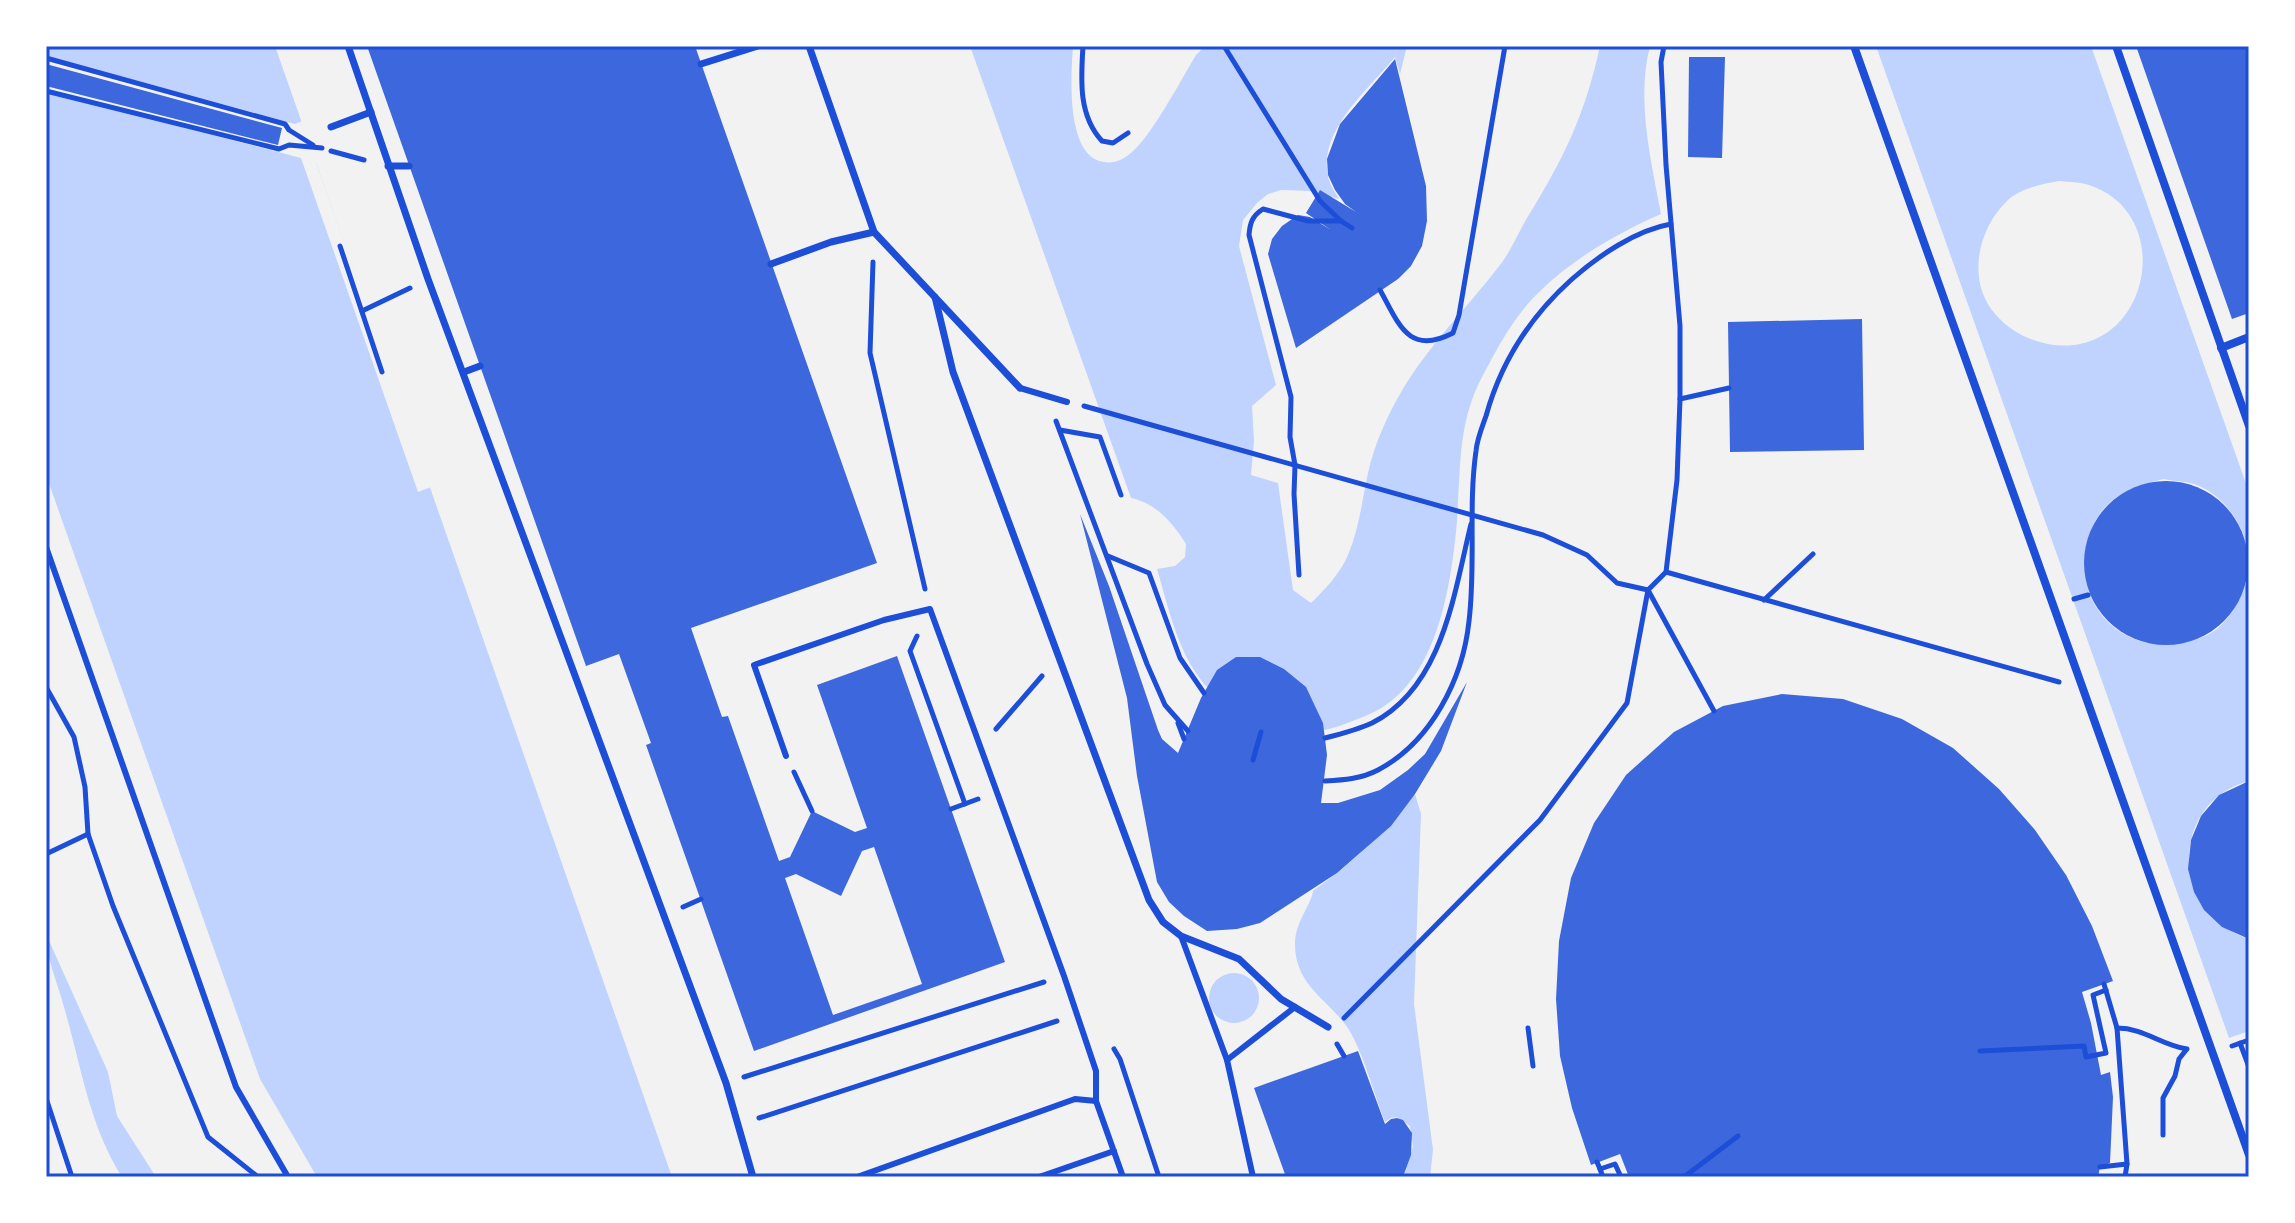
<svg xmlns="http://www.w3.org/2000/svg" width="2295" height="1223" viewBox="0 0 2295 1223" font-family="Rubik,sans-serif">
<rect width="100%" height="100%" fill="#f2f2f2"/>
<!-- water -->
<g fill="#bfd3fe" fill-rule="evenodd">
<polygon points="46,46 275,46 672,1177 317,1177 260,1079 46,475"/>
<path d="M970,46H1073C1071,74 1065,157 1104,162C1115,164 1124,159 1132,152C1152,135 1181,80 1196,55L1205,46H1407L1400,74L1395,57C1369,89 1318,130 1328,176C1329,184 1335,192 1339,199L1312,191L1281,190L1268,194L1257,203L1243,220L1239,246L1276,385L1252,406L1254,441L1251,475L1278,483L1293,590L1311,603C1325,589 1340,574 1348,555C1359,529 1362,501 1368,473C1374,446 1386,418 1400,394C1427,347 1467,308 1500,265C1511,251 1518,233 1527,218C1564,158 1585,115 1600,46H1650C1636,100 1651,160 1661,214C1616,234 1574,258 1539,292C1513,317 1495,352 1479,383C1456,430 1461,482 1456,532C1449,597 1434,691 1363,717C1347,723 1328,732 1311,731C1300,730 1287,722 1277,718C1262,712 1220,700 1210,690C1179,660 1169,609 1157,569L1175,566L1185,557L1186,544C1173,523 1156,503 1131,498Z"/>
<path d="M1876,46C1907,46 1943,51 1973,46H2091L2249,492V781C2169,802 2169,913 2249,939V1031L2229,1038ZM2059,181C2069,182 2080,182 2089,185C2180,215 2148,362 2048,344C2028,340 2010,331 1996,315C1966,282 1977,229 2008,200C2022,188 2042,184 2059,181ZM2164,479C2173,481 2185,481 2194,484C2233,497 2261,550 2244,589C2237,604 2230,618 2217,629C2206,638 2191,641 2177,643C2111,654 2065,588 2092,528C2105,497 2132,486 2164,479Z"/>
<path d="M1415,794L1421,814L1414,1004L1433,1150L1430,1177H1404L1413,1146L1410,1126L1397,1117L1391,1118L1385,1122C1374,1094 1366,1062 1352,1035C1334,1001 1294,989 1295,942C1296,921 1312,903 1313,891C1352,863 1386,832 1415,794Z"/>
<path d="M46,934L108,1072L117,1116L156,1177H122C89,1125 81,1065 64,1007C58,984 46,958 46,934Z"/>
<circle cx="1234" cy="998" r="25"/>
</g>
<!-- pier -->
<polygon fill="#f2f2f2" points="46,56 295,124 302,121 304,126 308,128 321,163 316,163 431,487 418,492 301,158 46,92"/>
<!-- building -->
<g fill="#3d67dc" fill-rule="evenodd">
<path d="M367,46H695L877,563L691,628L722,717L728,716L779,861L790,857L812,811L855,832L867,828L817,685L897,656L1005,962L754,1051L646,745L651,743L619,654L586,666ZM874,847L922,984L833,1015L785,878L796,874L841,896L862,851Z"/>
<polygon points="2136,46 2249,46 2249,313 2232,319"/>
<polygon points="1689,57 1725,57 1722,158 1688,157"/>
<polygon points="1395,59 1426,186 1427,221 1422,246 1411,266 1398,279 1296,348 1268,254 1272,239 1282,226 1298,215 1310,217 1331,230 1306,213 1320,190 1356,212 1345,204 1335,190 1328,175 1327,159 1340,124"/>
<polygon points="46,64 282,128 278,145 46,86"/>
<polygon points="1862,319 1864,450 1730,452 1728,322"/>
<circle cx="2166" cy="563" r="82"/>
<polygon points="1080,514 1109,586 1158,730 1162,739 1178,753 1201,698 1217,670 1236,657 1260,657 1284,669 1306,687 1323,723 1327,755 1321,803 1338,803 1380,790 1408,770 1425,754 1467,682 1441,751 1415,794 1391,826 1337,873 1260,923 1237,929 1207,931 1184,916 1169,902 1157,882 1137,776 1127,698"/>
<polygon points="1782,694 1843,699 1902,719 1953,748 1999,789 2035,830 2066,875 2092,926 2113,981 2082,992 2091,1023 2101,1075 2110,1072 2113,1097 2110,1163 2100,1167 2098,1177 1629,1177 1620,1154 1591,1165 1572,1108 1560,1056 1556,999 1559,941 1571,878 1594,823 1626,775 1674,732 1723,706"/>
<polygon points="2249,781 2249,939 2222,927 2204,910 2194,892 2188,869 2191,840 2201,816 2219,795"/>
<polygon points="1358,1051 1385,1124 1391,1119 1397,1118 1403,1120 1412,1133 1411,1155 1403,1177 1286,1177 1254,1088"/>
</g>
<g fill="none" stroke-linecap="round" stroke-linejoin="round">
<!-- path -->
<g stroke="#1d4ed8" stroke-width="5">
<path d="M1083,46C1081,79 1078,115 1102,141L1113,143L1128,133"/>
<polyline points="1224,46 1320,201 1341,221 1352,228"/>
<polyline points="46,58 285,124 289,130 313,145"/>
<polyline points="46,91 279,149 289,145 322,148"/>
<polyline points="331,151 364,160"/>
<polyline points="340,246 382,372"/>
<polyline points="873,262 870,353 925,589"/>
<path d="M1380,290C1399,324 1408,356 1453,333L1459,315L1505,46"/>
<polyline points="362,311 410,288"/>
<polyline points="1680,399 1729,388"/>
<polyline points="1084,406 1543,535 1587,555 1617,583 1648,590 1666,572 1677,480 1680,399 1680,326 1666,165 1661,62 1664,46"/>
<polyline points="1056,421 1147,664 1165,705 1188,731"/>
<polyline points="1060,430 1100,437 1121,495"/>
<polyline points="1108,556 1149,573 1180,658 1204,693"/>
<polyline points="1666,572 2059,682"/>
<path d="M1299,575L1294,494L1295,465L1290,437L1291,397L1249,235C1250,223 1252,216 1263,209L1308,221H1341"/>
<polyline points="1648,590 1714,711"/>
<polyline points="2074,599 2088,595"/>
<polyline points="1764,600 1813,554"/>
<polyline points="917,636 910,651 965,804"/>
<polyline points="46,687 74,737 85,787 88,834 113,906 208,1137 258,1177"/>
<polyline points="1178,723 1184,739"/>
<polyline points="996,729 1042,676"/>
<path d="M1325,738C1341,734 1357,730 1372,723C1443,687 1454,593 1471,524"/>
<polyline points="1253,760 1261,732"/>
<polyline points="794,772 812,811"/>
<path d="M1325,781C1343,780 1361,779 1378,770C1431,742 1463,679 1469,621C1476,564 1468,507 1476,451C1477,439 1482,427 1486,416C1501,362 1530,317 1571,280C1598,256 1636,230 1671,224"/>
<polyline points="951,809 978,799"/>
<polyline points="46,854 88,834"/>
<polyline points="683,907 701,899"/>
<polyline points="2104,984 2117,1028 2127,1164"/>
<polyline points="1344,1018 1540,820 1627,703 1648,590"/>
<polyline points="1528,1028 1533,1066"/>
<path d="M2117,1028C2144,1028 2161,1045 2187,1049"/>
<polyline points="2240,1043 2249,1067"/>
<polyline points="1337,1044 1344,1056"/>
<polyline points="2232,1046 2249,1040"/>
<polyline points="2249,1048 2249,1049"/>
<polyline points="1114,1049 1120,1059 1159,1177"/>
<polyline points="1980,1051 2084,1046 2086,1057 2106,1053 2093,995 2106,990"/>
<polyline points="744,1077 1044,982"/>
<polyline points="46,1098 72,1177"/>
<polyline points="759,1118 1057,1021"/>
<polyline points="2163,1135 2163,1098 2175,1076 2179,1059 2186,1050"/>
<polyline points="1597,1162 1600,1169 1615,1164 1621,1177"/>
<polyline points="2100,1167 2127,1164 2125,1177"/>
<polyline points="1600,1169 1603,1177"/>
<polyline points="1684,1177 1738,1136"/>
</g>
<!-- service -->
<g stroke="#1d4ed8" stroke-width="6">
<polyline points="1020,388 1067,402"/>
<polyline points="46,547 236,1087 288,1177"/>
<polyline points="786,756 754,665 884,620 930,609 1064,976 1096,1071 1096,1101"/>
<polyline points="1181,936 1227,1060"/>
<polyline points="857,1177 1075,1099 1096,1101 1123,1177"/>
<polyline points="1039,1177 1114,1151"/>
<polyline points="1253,1177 1227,1060 1295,1007"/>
</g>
<!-- pedestrian -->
<g stroke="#1d4ed8" stroke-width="7">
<polyline points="348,46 428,279 726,1083 753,1177"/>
<polyline points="809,46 874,232 1020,388"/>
<polyline points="701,64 758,46"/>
<polyline points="331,127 371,112"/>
<polyline points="388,166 409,166"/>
<polyline points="771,264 831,242 874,232"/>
<polyline points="935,297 953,372 1149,900 1163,922 1181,936 1239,959 1281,999 1328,1027"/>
<polyline points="464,372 480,366"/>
</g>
<!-- minor -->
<g stroke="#1d4ed8" stroke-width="8">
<polyline points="1854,46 2249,1155"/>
<polyline points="2116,46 2249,426"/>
<polyline points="2221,348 2249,337"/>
</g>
</g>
<!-- border -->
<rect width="2295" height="1223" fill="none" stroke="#ffffff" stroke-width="96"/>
<rect x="48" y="48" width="2199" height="1127" fill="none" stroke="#1d4ed8" stroke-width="3"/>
</svg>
